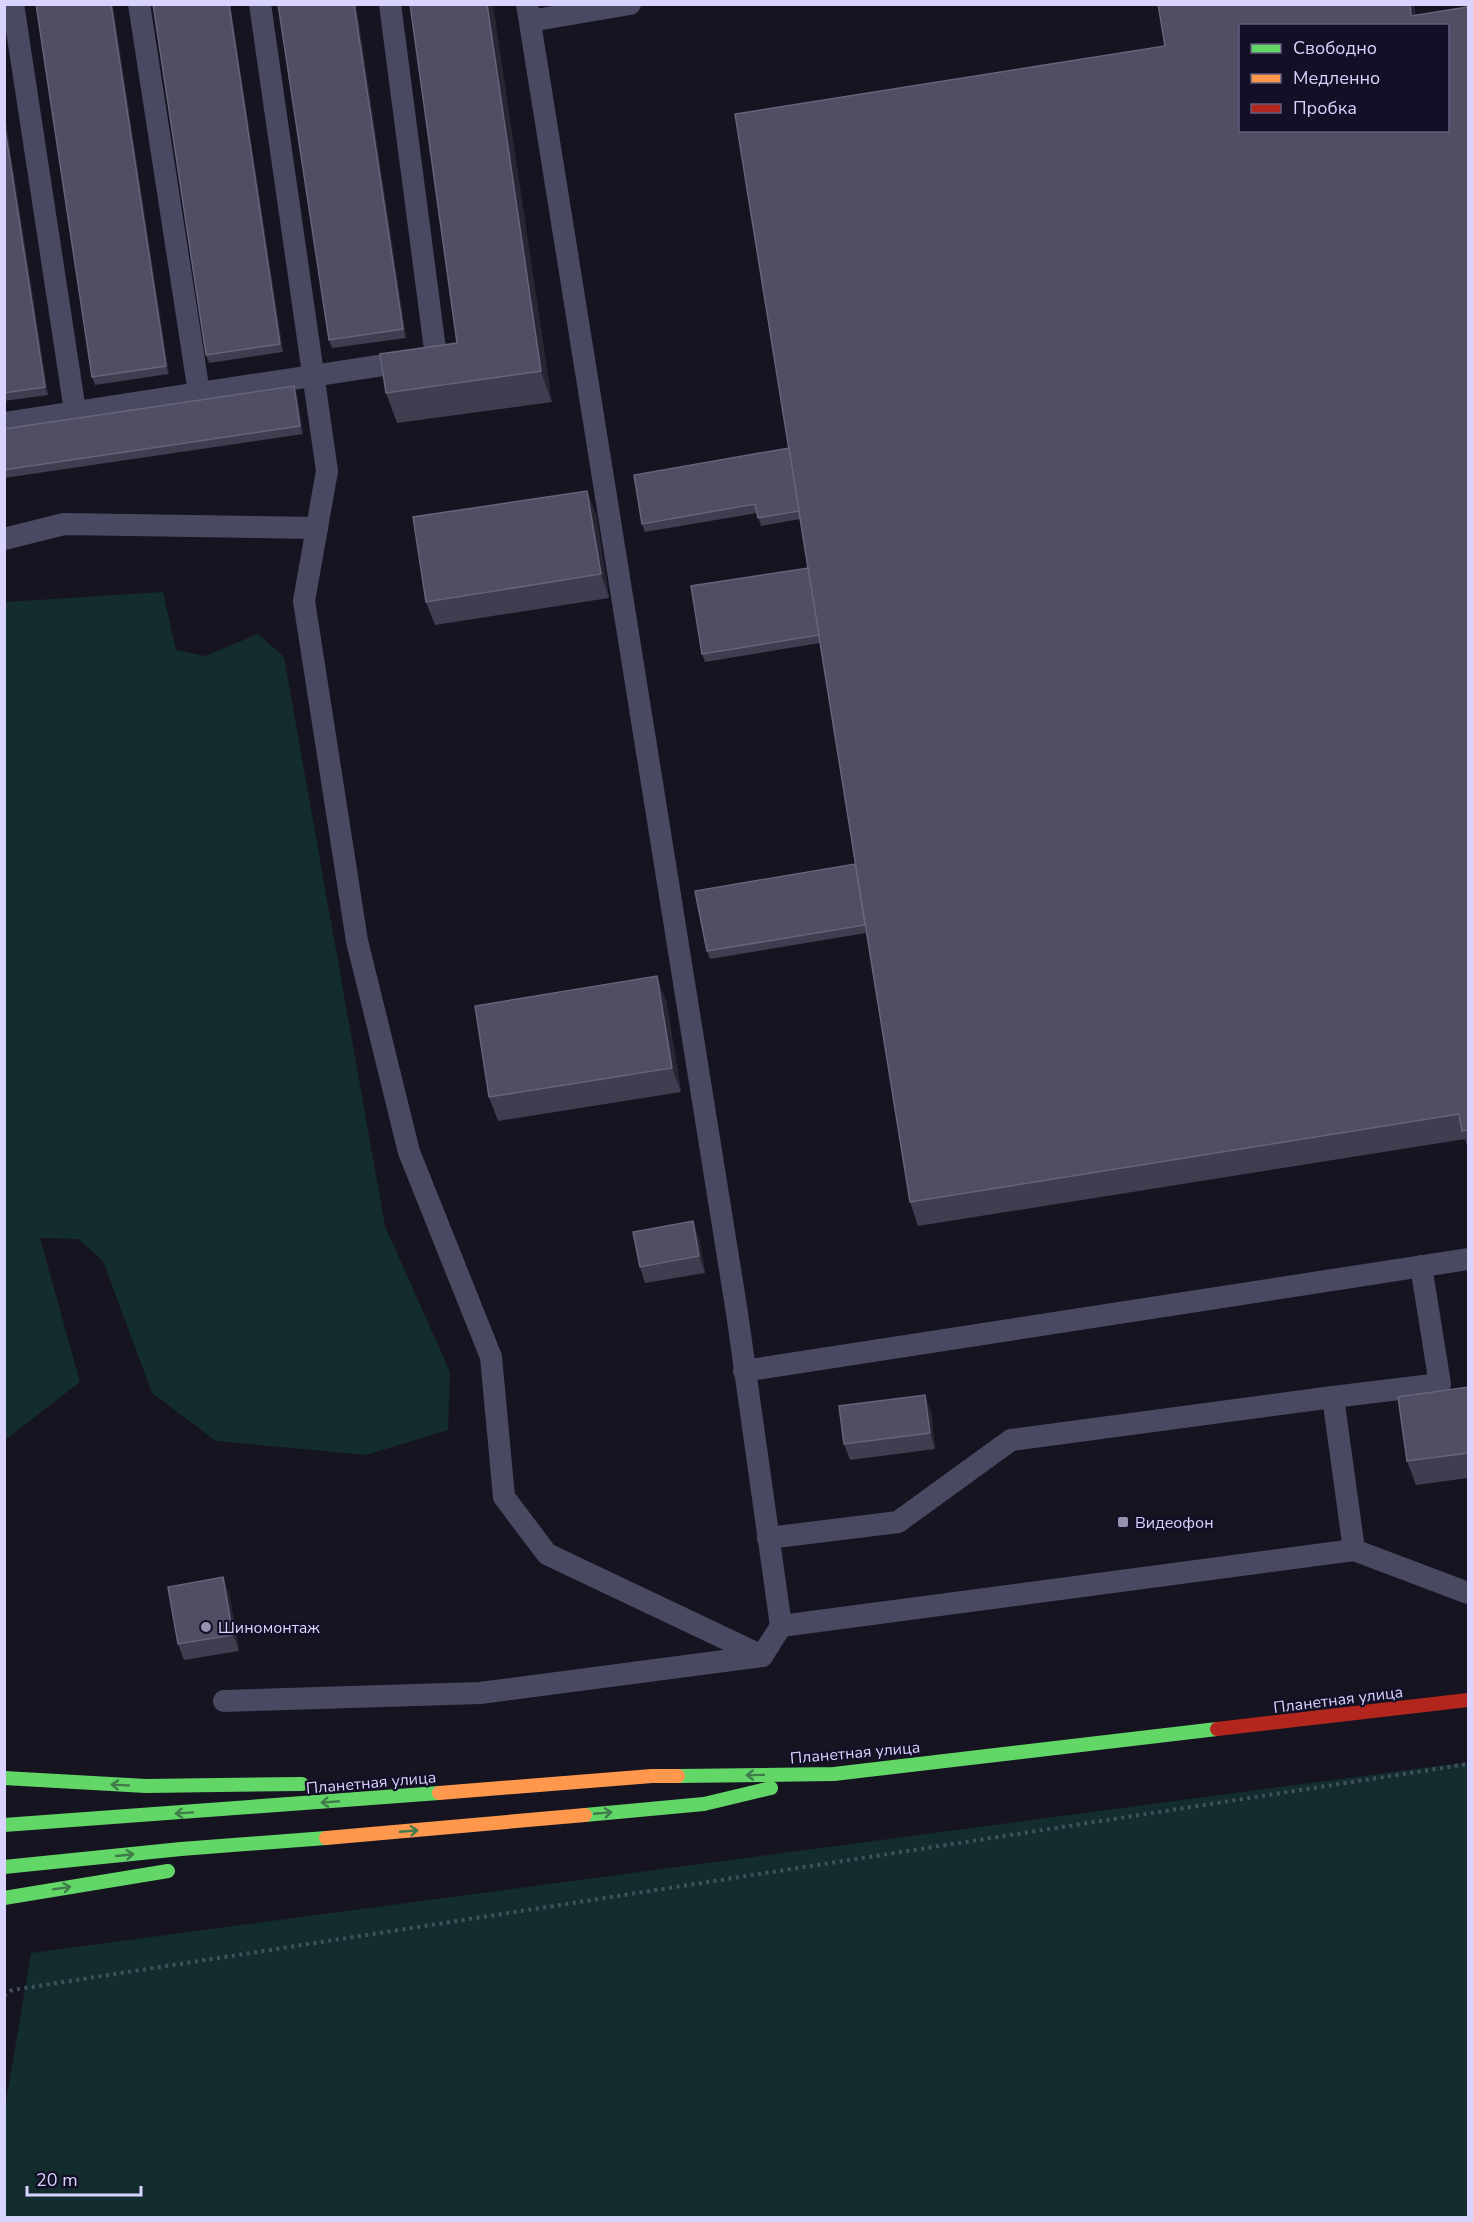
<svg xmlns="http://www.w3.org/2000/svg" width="1473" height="2222" viewBox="0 0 1473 2222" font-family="'Nunito Sans',sans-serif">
<rect width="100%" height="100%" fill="#161421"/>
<!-- green -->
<g fill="#132c2d">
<polygon points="163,592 176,650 205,656 258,634 284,657 385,1226 450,1372 448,1430 366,1455 216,1441 152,1393 103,1261 78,1239 40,1238 80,1382 5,1440 5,602"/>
<polygon points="1468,1762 1468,2217 5,2217 5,2107 31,1953"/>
</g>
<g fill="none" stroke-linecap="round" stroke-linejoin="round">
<!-- path -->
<polyline stroke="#44505f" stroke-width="4" stroke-dasharray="3 4.5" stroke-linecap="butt" points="4,1996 12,1990 1468,1764"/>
<!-- lane -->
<g stroke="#4a4962" stroke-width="22">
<polyline points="13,4 75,411"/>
<polyline points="139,4 199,393"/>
<polyline points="260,4 327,471 304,601 357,941 409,1152 491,1357 504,1497 547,1554 762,1656"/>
<polyline points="527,4 737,1313 781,1626"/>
<polyline points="530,21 630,4"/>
<polyline points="4,423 436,357 390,4"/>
<polyline points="4,539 64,524 317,528"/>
<polyline points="744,1371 1468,1259"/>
<polyline points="1333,1397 1440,1384 1421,1266"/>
<polyline points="768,1538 898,1522 1011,1440 1333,1397 1354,1550"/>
<polyline points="762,1656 781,1626 1354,1550 1468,1593"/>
<polyline points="224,1701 480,1693 762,1656"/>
</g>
<!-- fast -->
<g stroke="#63d668" stroke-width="14">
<polyline points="678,1776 834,1774 1217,1729"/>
<polyline points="4,1778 146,1786 302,1784"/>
<polyline points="585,1815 704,1804 771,1788"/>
<polyline points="4,1825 439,1793"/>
<polyline points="4,1867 181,1849 326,1838"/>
<polyline points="4,1898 168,1871"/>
</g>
<!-- slow -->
<g stroke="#ff974d" stroke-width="14">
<polyline points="439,1793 652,1776 678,1776"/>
<polyline points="326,1838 585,1815"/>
</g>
<!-- jam -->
<polyline stroke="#b3261e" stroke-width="14" points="1217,1729 1468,1700"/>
</g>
<!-- wall -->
<g fill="#403d50">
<polygon points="36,4 169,374 95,385 92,377"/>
<polygon points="153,4 230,4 283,352 209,363 206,355"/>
<polygon points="356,4 406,338 332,348 329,340"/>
<polygon points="410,4 552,402 397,423 386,393 457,343"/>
<polygon points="1468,7 1468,1149 1465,1139 918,1226 910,1202 866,933 710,959 707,951 855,864 820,643 705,662 702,654 808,568 800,519 761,526 757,513 645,532 642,524 789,448 1416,16"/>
<polygon points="4,111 48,395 4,401"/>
<polygon points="294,386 297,394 303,434 4,478 4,429"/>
<polygon points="587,491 596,515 609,598 435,625 426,602"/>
<polygon points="666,1000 681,1092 498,1121 489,1097"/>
<polygon points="699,1238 705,1273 645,1283 640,1267"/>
<polygon points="1468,1387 1468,1478 1416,1485 1407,1461"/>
<polygon points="931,1411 935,1449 850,1460 844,1444"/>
<polygon points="229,1593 239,1651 184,1660 178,1644"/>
</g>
<!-- shaded-wall -->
<g fill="#282635">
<polygon points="111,4 113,4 169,374 166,366"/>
<polygon points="229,4 230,4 283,352 280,344"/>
<polygon points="354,4 356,4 406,338 403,329"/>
<polygon points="487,4 493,4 552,402 541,371"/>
<polygon points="1410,4 1414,4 1418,26 1411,16"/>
<polygon points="4,111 48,395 45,387 4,122"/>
<polygon points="294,386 297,394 303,434 300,426"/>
<polygon points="587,491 596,515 609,598 601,574"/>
<polygon points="657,976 666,1000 681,1092 672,1068"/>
<polygon points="693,1221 699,1238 705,1273 699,1256"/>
<polygon points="925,1395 931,1411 935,1449 930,1433"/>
<polygon points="223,1577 229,1593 239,1651 233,1635"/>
</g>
<!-- building -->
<g fill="#504e63" stroke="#66637b" stroke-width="1.5" fill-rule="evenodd">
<polygon points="36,4 111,4 166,366 92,377"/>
<polygon points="153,4 229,4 280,344 206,355"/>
<polygon points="278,4 354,4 403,329 329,340"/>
<polygon points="410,4 487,4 541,371 386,393 380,354 457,343"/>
<path d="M1158,4H1410L1411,16L1468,7V1130L1462,1131L1459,1114L910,1202L735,114L1165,46ZM1240,26H1448V130H1240Z"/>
<polygon points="4,122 45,387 4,393"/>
<polygon points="294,386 300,426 4,470 4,429"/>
<polygon points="789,448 799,511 758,518 755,504 642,524 634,475"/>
<polygon points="587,491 601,574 426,602 413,517"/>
<polygon points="808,568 819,635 702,654 691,586"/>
<polygon points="855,864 865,925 707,951 695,891"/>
<polygon points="657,976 672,1068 489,1097 475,1006"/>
<polygon points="693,1221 699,1256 640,1267 633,1232"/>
<polygon points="1468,1387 1468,1453 1407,1461 1398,1397"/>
<polygon points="925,1395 930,1433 844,1444 839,1406"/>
<polygon points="223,1577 233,1635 178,1644 168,1587"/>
</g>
<!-- one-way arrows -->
<defs><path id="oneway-shaft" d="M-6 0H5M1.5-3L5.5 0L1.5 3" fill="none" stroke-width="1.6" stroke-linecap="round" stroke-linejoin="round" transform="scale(1.5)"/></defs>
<g stroke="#3f7c4a">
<use href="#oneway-shaft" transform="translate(755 1775) rotate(179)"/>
<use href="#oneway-shaft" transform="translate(120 1785) rotate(-177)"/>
<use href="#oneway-shaft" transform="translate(330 1802) rotate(175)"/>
<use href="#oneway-shaft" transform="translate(184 1813) rotate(176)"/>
<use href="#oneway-shaft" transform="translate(603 1813) rotate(-5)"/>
<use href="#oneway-shaft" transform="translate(409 1831) rotate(-5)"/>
<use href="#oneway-shaft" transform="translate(125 1855) rotate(-6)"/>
<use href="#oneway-shaft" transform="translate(62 1888) rotate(-9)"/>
</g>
<!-- markers -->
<g fill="#9591b1" stroke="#130f26" stroke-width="2">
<rect x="1117" y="1516" width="12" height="12" rx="3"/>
<circle cx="206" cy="1627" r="6"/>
</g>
<g text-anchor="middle" stroke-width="4.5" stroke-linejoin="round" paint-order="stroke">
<!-- poi labels -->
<g font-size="16" fill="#d9d4ff" stroke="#130f26" text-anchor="start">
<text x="1135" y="1528">Видеофон</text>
<text x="218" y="1633">Шиномонтаж</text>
</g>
<!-- street labels -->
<g font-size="16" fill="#d9d4ff" stroke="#130f26">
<text transform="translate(1338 1699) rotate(-7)" y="6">Планетная улица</text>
<text transform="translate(855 1752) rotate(-5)" y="6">Планетная улица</text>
<text transform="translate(371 1782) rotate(-5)" y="6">Планетная улица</text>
</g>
</g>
<!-- border -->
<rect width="1473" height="2222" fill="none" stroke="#d9d4ff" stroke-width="12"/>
<!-- legend -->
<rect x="1239" y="24" width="210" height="108" fill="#130f26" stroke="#625e7d" stroke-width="1.5"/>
<rect x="1251" y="44" width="30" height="9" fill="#63d668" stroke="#625e7d" stroke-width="1.5"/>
<text x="1293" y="54" font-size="18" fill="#d9d4ff">Свободно</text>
<rect x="1251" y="74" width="30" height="9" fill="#ff974d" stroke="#625e7d" stroke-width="1.5"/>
<text x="1293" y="84" font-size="18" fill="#d9d4ff">Медленно</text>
<rect x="1251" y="104" width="30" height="9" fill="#b3261e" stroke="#625e7d" stroke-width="1.5"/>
<text x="1293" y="114" font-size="18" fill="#d9d4ff">Пробка</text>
<!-- scale -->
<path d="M27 2186v9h114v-9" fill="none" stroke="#d9d4ff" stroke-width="3"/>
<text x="36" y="2186" font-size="18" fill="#d9d4ff" stroke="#130f26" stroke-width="4.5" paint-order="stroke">20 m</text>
</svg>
